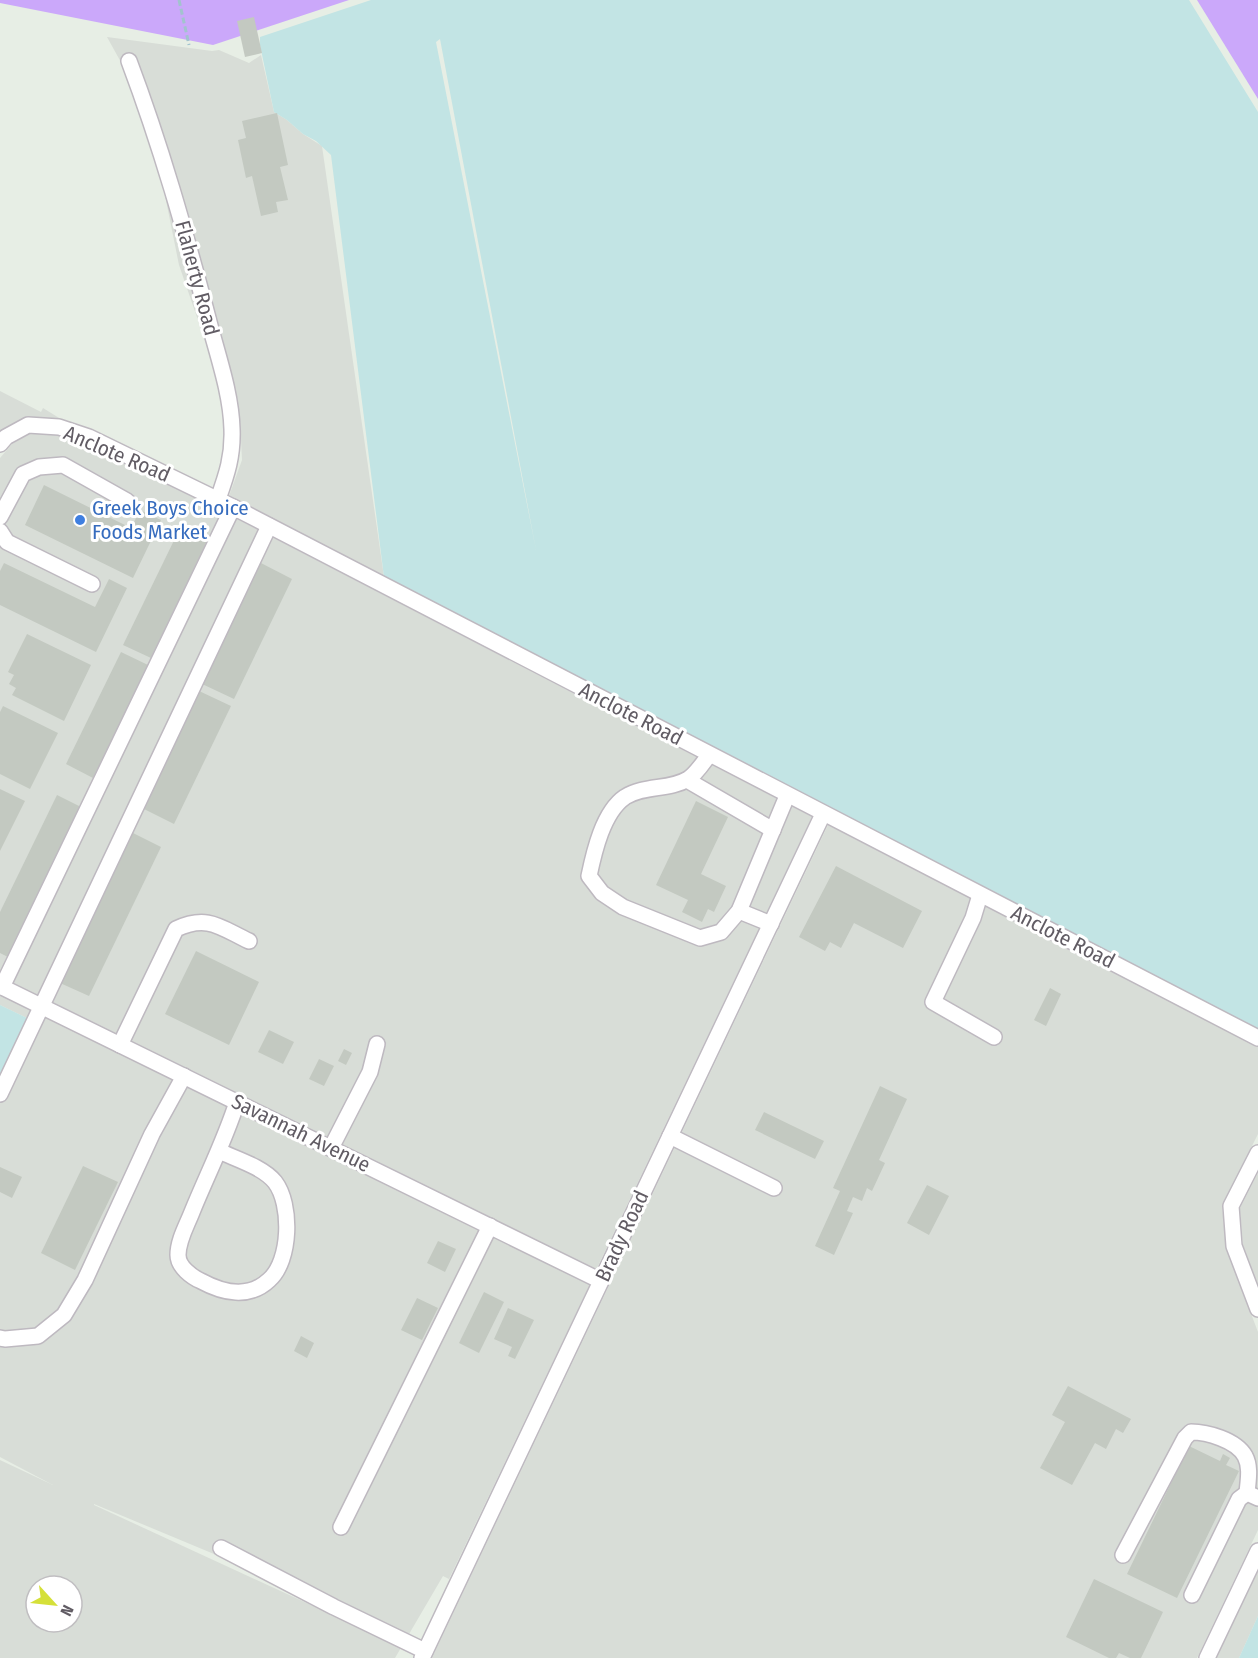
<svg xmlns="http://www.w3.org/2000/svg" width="1258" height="1658" viewBox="0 0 1258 1658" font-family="'Fira Sans Condensed',sans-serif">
<rect width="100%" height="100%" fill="#e7eee5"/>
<!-- industrial -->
<g fill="#d8ddd7" fill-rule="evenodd">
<polygon points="107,37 212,51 219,50 249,63 261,55 274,112 287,120 303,134 322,146 384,577 229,496 242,460 240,421 230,413 179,265 148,111"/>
<polygon points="0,391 41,412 43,408 64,421 28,417 0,431"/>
<polygon points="31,433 58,435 87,444 214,507 812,817 596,1270 0,977 0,458 12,444"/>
<polygon points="828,825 1258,1046 1258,1134 1222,1206 1226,1248 1258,1332 1258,1530 1197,1658 432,1658"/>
<path d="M0,995L590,1284L449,1579L443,1576L395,1658H0V1460L53,1485L0,1457V1074L29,1019L0,1005ZM94,1504L281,1582L387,1640L94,1505ZM36,1586H72V1622H36Z"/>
<polygon points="1258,1173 1258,1286 1243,1245 1240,1208"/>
<polygon points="1258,1571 1258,1616 1239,1658 1216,1658"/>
</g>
<!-- green -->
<g fill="#c2e4e4" fill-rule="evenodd">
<path d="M371,0H1189L1258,112V1029L384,577L331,155L316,141L303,134L287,120L274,112L260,45V37ZM440,39L536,550L436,42Z"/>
<polygon points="0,1005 29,1019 0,1074"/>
<polygon points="1258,1616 1258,1658 1239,1658"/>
</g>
<!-- water -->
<g fill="#cba8fa">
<polygon points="0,0 349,0 213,45 0,3"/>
<polygon points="1197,0 1258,0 1258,99"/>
</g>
<!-- building -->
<g fill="#c3c9c1">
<polygon points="254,17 262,53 245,57 237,21"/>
<polygon points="277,113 288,165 280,167 288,200 276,202 278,212 261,216 252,176 246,178 238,140 246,138 242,121"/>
<polygon points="44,485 131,528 140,510 161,520 133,578 25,525"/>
<polygon points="182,524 209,537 151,658 123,645"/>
<polygon points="259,562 292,579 234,699 200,683"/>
<polygon points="4,563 95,607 109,579 127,588 96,652 0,605 0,571"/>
<polygon points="27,634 91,665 64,721 12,695 16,688 9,684 14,675 8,672"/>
<polygon points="121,652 148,665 93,778 66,764"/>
<polygon points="197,690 231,706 174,824 140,807"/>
<polygon points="3,706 58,733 30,789 0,774 0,712"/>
<polygon points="0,789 25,801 0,851"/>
<polygon points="57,795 83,808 10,958 0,953 0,912"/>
<polygon points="696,801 728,817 701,874 726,886 714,912 708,909 702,922 682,912 688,900 656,885"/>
<polygon points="133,833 161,847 89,996 60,983"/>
<polygon points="836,866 922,911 903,948 854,923 841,948 830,942 825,951 799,937"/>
<polygon points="196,951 259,982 229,1045 165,1014"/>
<polygon points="1050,988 1061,994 1046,1026 1034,1020"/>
<polygon points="269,1030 294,1042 283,1064 258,1052"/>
<polygon points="344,1049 352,1053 346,1065 338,1061"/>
<polygon points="319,1059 334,1066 324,1086 309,1079"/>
<polygon points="880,1086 907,1099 879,1160 885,1163 872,1191 867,1188 862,1201 853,1197 847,1211 853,1213 834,1255 815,1246 840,1191 833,1188"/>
<polygon points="764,1112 824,1141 815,1159 755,1130"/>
<polygon points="83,1166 118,1182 75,1270 41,1253"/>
<polygon points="0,1167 22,1177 12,1198 0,1192"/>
<polygon points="927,1185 949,1196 929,1235 907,1223"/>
<polygon points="438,1241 456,1249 445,1272 427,1263"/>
<polygon points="484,1292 504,1302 479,1353 459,1343"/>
<polygon points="417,1298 438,1308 422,1340 401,1330"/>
<polygon points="508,1308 534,1320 515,1359 508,1356 512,1347 494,1339"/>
<polygon points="301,1336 314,1343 307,1358 294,1351"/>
<polygon points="1068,1386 1131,1419 1123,1433 1116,1429 1106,1449 1095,1443 1072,1485 1040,1468 1065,1422 1052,1415"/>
<polygon points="1189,1446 1220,1461 1223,1454 1230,1458 1226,1465 1239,1471 1177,1598 1127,1574"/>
<polygon points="1094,1579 1163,1612 1141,1658 1130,1658 1119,1653 1116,1658 1109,1658 1066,1637"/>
</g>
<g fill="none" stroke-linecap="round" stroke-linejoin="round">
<!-- minor casing -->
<g stroke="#beb9c0" stroke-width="18">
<g id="minor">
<path d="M129,61C161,146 185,231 208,318C217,354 231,392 232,429C233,456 227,474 218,499"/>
<polyline points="0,444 6,437 28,425 59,427 89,437 233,507 1258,1038"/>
<polyline points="0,517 23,474 39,467 63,465 127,501"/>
<polyline points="0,531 7,542 92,584"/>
<path d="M709,755C703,763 696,774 688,779C670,790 644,785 625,797C603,812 594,852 589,876L602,893L623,907L700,938L721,932L739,911L787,796"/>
<polyline points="687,780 773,830"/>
<polyline points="980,895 973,918 933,1002 994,1037"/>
<polyline points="739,911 771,924"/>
<polyline points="0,986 601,1281"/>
<polyline points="2,987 233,507"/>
<path d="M120,1045L176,929C208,914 221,928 249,941"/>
<polyline points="0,1094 269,526"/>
<polyline points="670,1136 774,1188"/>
<polyline points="331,1148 370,1072 377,1044"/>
<path d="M219,1151C236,1159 263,1167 275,1182C292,1204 291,1261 269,1280C249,1299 223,1293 201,1281C192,1277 178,1267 178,1255C178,1240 187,1225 192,1212C207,1175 225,1140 237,1102"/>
<polyline points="1258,1153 1231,1206 1234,1246 1258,1309"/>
<polyline points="0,1338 5,1339 38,1336 64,1315 85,1280 152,1134 184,1076"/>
<polyline points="341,1527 490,1226"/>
<polyline points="221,1548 334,1607 425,1651"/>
<path d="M1123,1555L1185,1438L1191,1432C1207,1432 1236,1440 1245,1456C1251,1467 1248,1481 1247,1493"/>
<polyline points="1192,1595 1239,1499 1247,1493 1258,1498"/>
<polyline points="422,1658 823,814"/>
<polyline points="1207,1658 1258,1551"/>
</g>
</g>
<!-- path -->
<polyline stroke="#a2c3ce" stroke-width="3" stroke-dasharray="6 3" stroke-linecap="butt" points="179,0 189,45"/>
<!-- minor -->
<use href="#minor" stroke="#fff" stroke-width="15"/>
</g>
<!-- markers -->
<circle fill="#3f7fe0" stroke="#fff" stroke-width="2" cx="80" cy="520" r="6"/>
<g text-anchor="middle" stroke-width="6" stroke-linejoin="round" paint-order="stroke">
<!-- street labels -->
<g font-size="21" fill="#615c64" stroke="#fff">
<text transform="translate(197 278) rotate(75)" y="7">Flaherty Road</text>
<text transform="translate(117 454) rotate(23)" y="7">Anclote Road</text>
<text transform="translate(631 714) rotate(27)" y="7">Anclote Road</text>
<text transform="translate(1063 937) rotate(27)" y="7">Anclote Road</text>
<text transform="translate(301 1133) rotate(26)" y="7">Savannah Avenue</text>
<text transform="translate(622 1236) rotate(-65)" y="7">Brady Road</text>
</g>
<!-- shop labels -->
<g font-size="21" fill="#366cbe" stroke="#fff" text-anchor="start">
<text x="92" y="515">Greek Boys Choice<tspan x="92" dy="24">Foods Market</tspan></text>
</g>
</g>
<!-- north arrow -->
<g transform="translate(54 1604) rotate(117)"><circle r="28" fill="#ffffff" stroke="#c0bec1" stroke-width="1.5"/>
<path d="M0-4.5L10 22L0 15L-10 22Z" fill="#d5e039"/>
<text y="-9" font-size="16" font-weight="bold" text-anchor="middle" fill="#615c64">N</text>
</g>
</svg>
